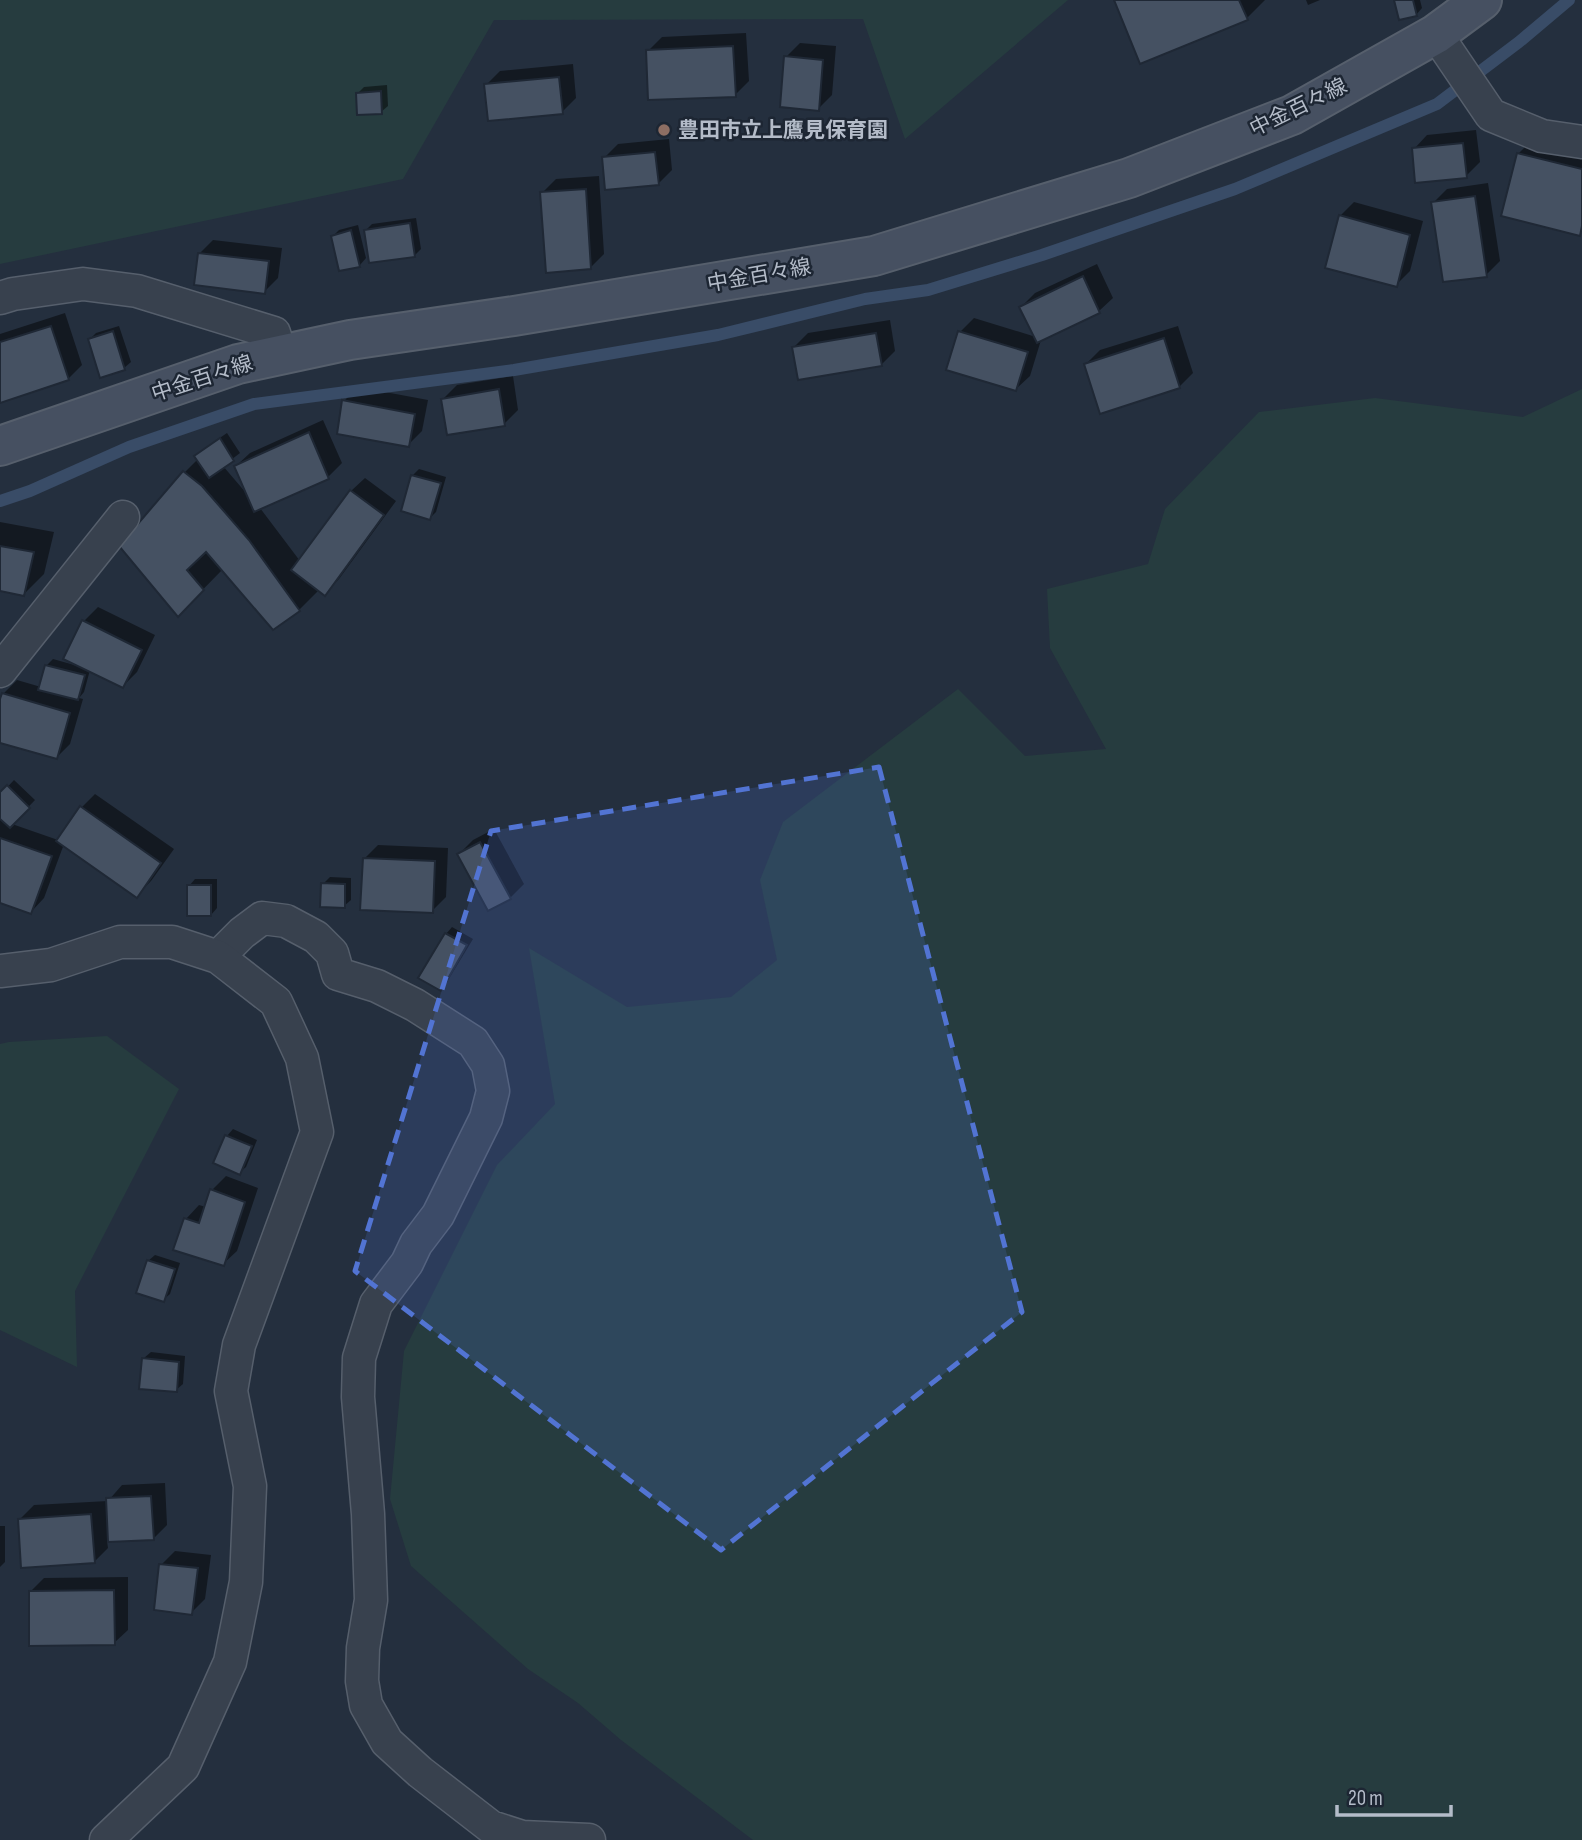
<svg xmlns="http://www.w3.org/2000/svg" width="1582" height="1840" viewBox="0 0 1582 1840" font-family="'Sofia Sans Condensed','Noto Sans JP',sans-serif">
<rect width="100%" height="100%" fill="#242f3e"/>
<!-- green -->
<g fill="#263c3f">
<polygon points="0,0 1068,0 905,139 863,19 494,20 403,179 0,264"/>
<polygon points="1582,389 1582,1840 753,1840 621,1740 578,1703 528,1669 411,1566 390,1499 404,1351 497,1165 555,1104 529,948 627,1007 731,997 777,960 760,880 783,822 958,689 1025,756 1106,749 1050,648 1047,589 1148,564 1165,509 1259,412 1375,398 1523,417"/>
<polygon points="107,1036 179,1089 75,1291 77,1367 0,1330 0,1044 9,1042"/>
</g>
<!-- shadow -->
<g fill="#0007">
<polygon points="1115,0 1265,0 1247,18"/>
<polygon points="1306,0 1320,0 1308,5"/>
<polygon points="1396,0 1420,0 1422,8 1416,15"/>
<polygon points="746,33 749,81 735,95 648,51 662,37"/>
<polygon points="800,43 836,46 832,95 818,109 786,57"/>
<polygon points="573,64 576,98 562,112 486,85 500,71"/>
<polygon points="387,85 388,106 381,112 358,93 364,87"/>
<polygon points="1476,130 1480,162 1466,176 1414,149 1427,135"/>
<polygon points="669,139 672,170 658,184 604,158 618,144"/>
<polygon points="1532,140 1582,152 1582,231 1579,234 1518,154"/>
<polygon points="599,176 604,254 590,268 542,193 556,179"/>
<polygon points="1488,183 1500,261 1486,275 1433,203 1447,189"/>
<polygon points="1354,202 1423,221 1410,271 1396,285 1340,216"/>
<polygon points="416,218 421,249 414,256 366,230 372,224"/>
<polygon points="358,225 366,258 360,265 341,269 333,236 339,230"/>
<polygon points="213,240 282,248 278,278 264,292 200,253"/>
<polygon points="1097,264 1113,298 1099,311 1041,340 1030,376 1016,389 949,369 960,332 974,318 1036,337 1021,307 1035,293"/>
<polygon points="65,313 82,365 68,379 0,401 0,334"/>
<polygon points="890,320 895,351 881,365 794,347 808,333"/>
<polygon points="119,326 131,362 124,368 89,340 96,333"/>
<polygon points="1178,326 1193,373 1179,387 1086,364 1100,350"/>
<polygon points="513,376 518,410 504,424 443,399 457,385"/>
<polygon points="358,387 428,400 422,431 408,445 344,401"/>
<polygon points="323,420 342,463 328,477 260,508 300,561 351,491 365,478 396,501 339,579 325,593 320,589 299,610 273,628 223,569 178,615 185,472 198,459 196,456 202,450 227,433 240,453 223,466 247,494 236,466 250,453"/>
<polygon points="419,469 446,477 436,512 430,518 403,510 413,475"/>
<polygon points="0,522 54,532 44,574 24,594 0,589"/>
<polygon points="98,607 155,635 137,672 123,686 90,670 84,692 79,698 83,699 70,744 56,758 0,741 0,705 3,694 17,680 41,687 46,666 53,659 78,666 84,621"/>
<polygon points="14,780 35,800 12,824 58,840 81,808 95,794 174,849 151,881 137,895 64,844 44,898 31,912 0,901 0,819 5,821 0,817 0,795"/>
<polygon points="494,829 524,884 510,898 459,854 473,840"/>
<polygon points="378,845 448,848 446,897 432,911 364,859"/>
<polygon points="330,877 351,878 351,900 344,906 323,884"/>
<polygon points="195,879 217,879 217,908 211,915 189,886"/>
<polygon points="452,927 473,939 447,982 441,988 446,934"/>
<polygon points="233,1129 257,1140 246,1167 239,1173 227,1136"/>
<polygon points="226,1176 258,1188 237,1251 223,1264 186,1219 199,1205 206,1207 212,1190"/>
<polygon points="155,1255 180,1263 170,1294 163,1300 148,1261"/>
<polygon points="151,1352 185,1356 183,1384 176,1390 144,1358"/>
<polygon points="165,1483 167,1525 153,1539 107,1541 108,1548 94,1562 20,1519 34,1505 108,1501 122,1485"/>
<polygon points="0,1526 5,1526 5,1562 0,1567"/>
<polygon points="175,1551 211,1555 205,1599 191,1613 161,1565"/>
<polygon points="128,1577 128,1630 114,1643 30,1592 44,1578"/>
</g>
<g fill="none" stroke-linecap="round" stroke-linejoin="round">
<!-- stream -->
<polyline stroke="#394c67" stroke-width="12" points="0,501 30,491 129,447 254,404 514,370 718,335 865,299 928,290 1042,255 1235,189 1437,104 1519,42 1569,0"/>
</g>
<!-- building -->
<g fill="#455162" stroke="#1f2835" stroke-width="2">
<polygon points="1114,0 1239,0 1248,20 1140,64"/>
<polygon points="1394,0 1413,0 1417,16 1399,20"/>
<polygon points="733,46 736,97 648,100 646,50"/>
<polygon points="784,56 823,60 819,111 780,107"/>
<polygon points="559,77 563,114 488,121 484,84"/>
<polygon points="381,91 382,114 357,115 356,93"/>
<polygon points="1463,143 1467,178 1415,183 1412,148"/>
<polygon points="655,152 659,185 605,190 602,157"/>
<polygon points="1517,153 1582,169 1582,226 1580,236 1501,216"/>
<polygon points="586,189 591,269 546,273 540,192"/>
<polygon points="1475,196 1487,277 1443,282 1431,202"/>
<polygon points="1339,215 1410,235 1397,287 1325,268"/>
<polygon points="410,223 415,257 369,263 364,230"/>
<polygon points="351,230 360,267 339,271 331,236"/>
<polygon points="198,253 269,261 265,294 194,285"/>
<polygon points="1083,276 1100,313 1037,343 1019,307"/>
<polygon points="51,326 69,380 0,403 0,342"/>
<polygon points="113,331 125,370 100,378 88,339"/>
<polygon points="958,331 1028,352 1016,391 946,370"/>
<polygon points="876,333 882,366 798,380 792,347"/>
<polygon points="1164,338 1180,388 1100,414 1084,364"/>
<polygon points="499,389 505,426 447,435 441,399"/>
<polygon points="342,400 415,414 409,447 337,434"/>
<polygon points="309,432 329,479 254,512 234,466"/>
<polygon points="220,438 234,461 209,478 194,456"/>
<polygon points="183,471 202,486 249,540 300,611 273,630 206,552 187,570 204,590 178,617 119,546"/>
<polygon points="411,475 441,483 430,520 401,511"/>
<polygon points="350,490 384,515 325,596 291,570"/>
<polygon points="0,546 34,552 24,596 0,591"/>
<polygon points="82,620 142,650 123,688 63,659"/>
<polygon points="45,665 85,675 78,700 38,690"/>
<polygon points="2,693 70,713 57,759 0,743 0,699"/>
<polygon points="7,785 30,808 10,828 0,819 0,792"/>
<polygon points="80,806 161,863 137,898 56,841"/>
<polygon points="0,838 52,856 31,914 0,903"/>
<polygon points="480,842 511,899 488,911 457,854"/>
<polygon points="363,858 435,861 433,913 360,910"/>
<polygon points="321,883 345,884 345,908 320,907"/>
<rect x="187" y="885" width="24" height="31"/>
<polygon points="445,933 467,945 441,991 418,978"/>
<polygon points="225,1135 252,1146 240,1175 213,1163"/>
<polygon points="210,1189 245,1202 224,1266 173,1250 184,1218 199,1223"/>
<polygon points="147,1260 175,1269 164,1302 136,1293"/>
<polygon points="142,1358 179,1362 177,1392 139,1389"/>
<polygon points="151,1496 154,1540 108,1542 106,1498"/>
<polygon points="91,1514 95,1563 21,1568 18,1519"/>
<polygon points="159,1564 198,1568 192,1615 154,1610"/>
<polygon points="114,1590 115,1645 29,1646 29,1591"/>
</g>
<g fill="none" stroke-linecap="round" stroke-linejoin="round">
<!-- minor casing -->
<g stroke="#565f6c" stroke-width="35">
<g id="minor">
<polyline points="1436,34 1491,115 1542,136 1582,142"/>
<polyline points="0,298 13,294 83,284 137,291 274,333 281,355"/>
<polyline points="0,671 123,517"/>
<polyline points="218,957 242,933 262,918 286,921 316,937 332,953 338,974 377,986 415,1005 473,1042 488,1065 493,1091 486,1118 438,1215 416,1244 407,1263 376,1304 359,1358 358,1397 368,1514 371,1600 363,1648 362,1681 366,1705 387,1742 420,1772 491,1827 522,1837 589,1840"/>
<polyline points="0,971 51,965 120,942 172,942 218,957 276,1002 302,1058 317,1132 239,1345 231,1391 250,1486 246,1582 230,1662 183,1767 106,1840"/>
</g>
</g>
<!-- secondary casing -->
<g stroke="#565f6c" stroke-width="42">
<polyline id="secondary" points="0,446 238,364 350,340 514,316 874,256 1129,178 1292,115 1436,34 1482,0"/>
</g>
<!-- minor -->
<use href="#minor" stroke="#38414e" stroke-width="32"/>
<!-- secondary -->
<use href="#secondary" stroke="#465061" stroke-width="38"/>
</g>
<!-- marked area -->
<path fill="#5274d3" fill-opacity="0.2" stroke="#5274d3" stroke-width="5" stroke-dasharray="14 9" stroke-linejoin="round" d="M879,767L1022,1312L721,1550L355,1271L491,831Z"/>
<!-- markers -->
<circle fill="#8d6e63" stroke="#1d2633" stroke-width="2.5" cx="664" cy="130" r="7"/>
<g text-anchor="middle" stroke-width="5" stroke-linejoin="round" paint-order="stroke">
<!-- street labels -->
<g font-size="21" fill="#b4bcc9" stroke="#1d2633">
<text transform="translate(1298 107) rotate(-26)" y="7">中金百々線</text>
<text transform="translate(759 275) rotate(-10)" y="7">中金百々線</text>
<text transform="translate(202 378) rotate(-18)" y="7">中金百々線</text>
</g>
<!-- poi labels -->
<g font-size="21" font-weight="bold" fill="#b4bcc9" stroke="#1d2633" text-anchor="start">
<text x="678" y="137">豊田市立上鷹見保育園</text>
</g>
</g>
<!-- scale -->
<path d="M1337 1805v10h114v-10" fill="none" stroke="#b4bcc9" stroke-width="3.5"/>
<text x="1348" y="1805" font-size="21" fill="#b4bcc9" stroke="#1d2633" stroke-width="5" paint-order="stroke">20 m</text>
</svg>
